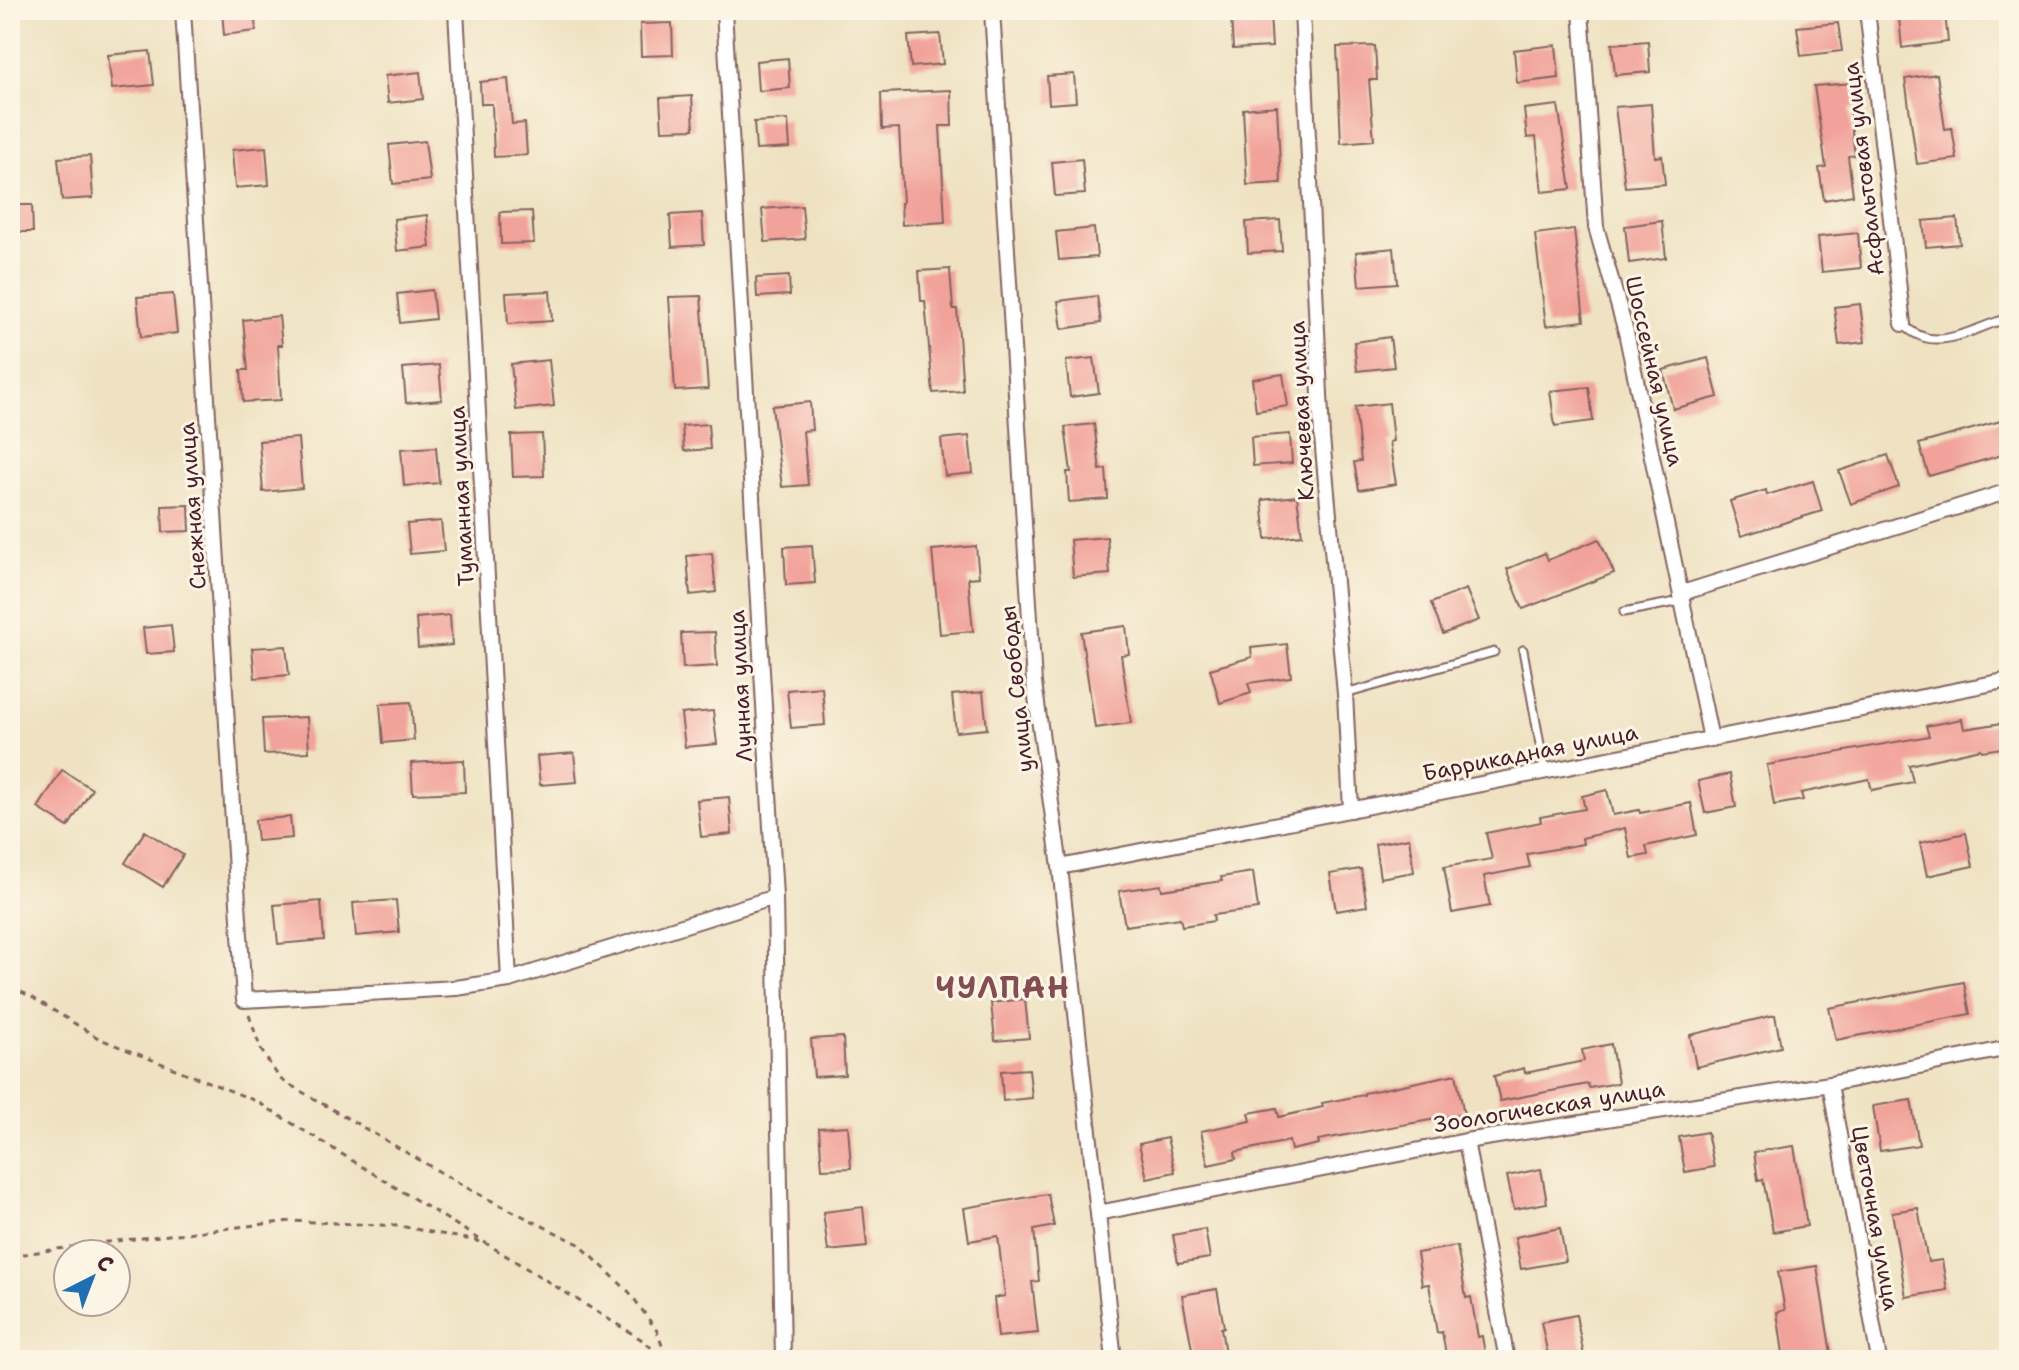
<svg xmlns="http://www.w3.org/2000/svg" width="2019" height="1370" viewBox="0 0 2019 1370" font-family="'Shantell Sans',sans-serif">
<rect width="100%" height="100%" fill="#fcf5e5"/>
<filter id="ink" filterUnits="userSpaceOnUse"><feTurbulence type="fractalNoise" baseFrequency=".0125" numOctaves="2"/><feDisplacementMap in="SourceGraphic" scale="16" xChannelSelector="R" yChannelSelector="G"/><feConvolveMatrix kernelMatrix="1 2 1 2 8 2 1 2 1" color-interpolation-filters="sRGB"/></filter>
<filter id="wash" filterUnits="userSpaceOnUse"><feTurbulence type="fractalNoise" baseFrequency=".006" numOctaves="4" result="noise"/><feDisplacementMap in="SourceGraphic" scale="32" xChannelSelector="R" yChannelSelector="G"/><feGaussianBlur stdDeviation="1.8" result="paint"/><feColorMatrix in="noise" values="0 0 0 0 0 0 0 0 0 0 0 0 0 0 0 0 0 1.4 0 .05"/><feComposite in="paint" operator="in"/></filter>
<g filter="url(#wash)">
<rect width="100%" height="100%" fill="#efe2c2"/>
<g id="blocks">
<!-- building -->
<g fill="#f1a29a">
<polygon points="222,10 254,10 256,31 224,35"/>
<polygon points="1270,13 1272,47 1233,49 1231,15"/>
<polygon points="1945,13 1948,42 1902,48 1899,18"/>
<polygon points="672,23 673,55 641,56 640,24"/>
<polygon points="1838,23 1842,51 1801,56 1797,27"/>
<polygon points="940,34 943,64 911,67 908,36"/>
<polygon points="1648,41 1650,72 1615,75 1612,44"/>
<polygon points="1556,45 1559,78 1517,83 1514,50"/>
<polygon points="1375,46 1377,80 1369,80 1374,140 1341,143 1337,47"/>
<polygon points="150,51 154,85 112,89 108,55"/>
<polygon points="788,58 790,88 758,91 756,61"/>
<polygon points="420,72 423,99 388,103 385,76"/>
<polygon points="1074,74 1076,102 1049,104 1047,76"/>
<polygon points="1937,74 1945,129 1952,128 1957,159 1917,164 1905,79"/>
<polygon points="508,79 512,124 525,123 527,155 494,157 492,104 481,104 480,82"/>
<polygon points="1853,83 1855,107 1849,108 1855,155 1848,156 1853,195 1824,200 1819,168 1826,167 1814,86"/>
<polygon points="951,90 952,126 940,126 945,222 902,225 901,203 903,203 899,128 882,129 881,93"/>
<polygon points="692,96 694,129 662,130 660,98"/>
<polygon points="1651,104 1655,157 1662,156 1665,184 1625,187 1615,107"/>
<polygon points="1558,105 1571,189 1542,192 1536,137 1527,138 1524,109"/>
<polygon points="1277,106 1281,183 1247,185 1243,109"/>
<polygon points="788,120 790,148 756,150 754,122"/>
<polygon points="425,141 430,180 393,184 389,145"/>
<polygon points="266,147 269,185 235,188 232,150"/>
<polygon points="90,156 93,198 62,200 58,158"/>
<polygon points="1082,159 1085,194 1055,196 1052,162"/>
<polygon points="10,205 32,205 33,232 10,232"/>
<polygon points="802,206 805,239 765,242 762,209"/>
<polygon points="532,211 534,243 501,244 500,212"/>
<polygon points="702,213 704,245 672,247 670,215"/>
<polygon points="427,215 430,247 397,251 394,219"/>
<polygon points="1957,218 1960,244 1926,247 1923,221"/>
<polygon points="1280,220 1282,251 1248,253 1246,222"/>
<polygon points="1662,221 1666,258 1629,263 1625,226"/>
<polygon points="1094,228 1097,257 1059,260 1056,232"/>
<polygon points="1574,229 1584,321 1546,326 1535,234"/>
<polygon points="1858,233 1861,268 1822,272 1818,237"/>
<polygon points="1394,248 1397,283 1359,286 1356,252"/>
<polygon points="950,269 953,309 957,309 963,391 933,393 925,301 921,301 919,271"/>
<polygon points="789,276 790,295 757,297 756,278"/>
<polygon points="432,290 435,319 400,323 397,294"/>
<polygon points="550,291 552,321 508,324 506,293"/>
<polygon points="173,294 177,333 141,337 137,297"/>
<polygon points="701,296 708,389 675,391 669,297"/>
<polygon points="1097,296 1101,323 1062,329 1058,301"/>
<polygon points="1860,304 1865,342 1839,345 1834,307"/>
<polygon points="279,316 282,345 278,345 281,400 243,402 241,370 248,370 243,320"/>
<polygon points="1390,337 1394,367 1357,371 1354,342"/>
<polygon points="1094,358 1099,393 1070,397 1066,361"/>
<polygon points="1708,358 1718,397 1673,409 1663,370"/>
<polygon points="549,360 554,406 516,410 511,364"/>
<polygon points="439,365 442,400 406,403 403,368"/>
<polygon points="1283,374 1288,406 1256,411 1252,379"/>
<polygon points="1589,387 1593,421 1555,426 1550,391"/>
<polygon points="810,402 812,430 803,431 808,485 782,487 772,406"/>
<polygon points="1389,403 1393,441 1389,442 1396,484 1359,490 1354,462 1361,461 1355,407"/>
<polygon points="2004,420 2009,435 2009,453 1929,476 1919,444"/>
<polygon points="708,424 710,449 684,451 682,426"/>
<polygon points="1094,424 1100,470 1106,469 1108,499 1069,502 1067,472 1071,472 1065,427"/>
<polygon points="542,434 544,476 513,477 511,435"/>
<polygon points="1290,434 1292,463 1253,466 1251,437"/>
<polygon points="969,436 973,473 945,476 941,439"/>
<polygon points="298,438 302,488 263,492 259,441"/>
<polygon points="436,447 439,483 404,486 401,449"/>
<polygon points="1888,455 1899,487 1851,504 1839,471"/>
<polygon points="1813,481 1822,511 1741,536 1730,501 1766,490 1767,495"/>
<polygon points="1297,496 1302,535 1266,539 1262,500"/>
<polygon points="189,505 190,531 163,532 162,506"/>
<polygon points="441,521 444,551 410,554 407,524"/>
<polygon points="1107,537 1110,574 1073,577 1070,540"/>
<polygon points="1599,539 1614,573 1523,609 1507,569 1545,553 1548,560"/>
<polygon points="812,545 815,583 786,585 784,547"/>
<polygon points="976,546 979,577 968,578 973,631 940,634 932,550"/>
<polygon points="712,553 716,592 690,595 687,556"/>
<polygon points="1466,589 1479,620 1443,634 1431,603"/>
<polygon points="450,615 452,645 418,648 416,618"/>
<polygon points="171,625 174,652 146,654 143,628"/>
<polygon points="1126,626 1129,654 1121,655 1131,723 1095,728 1081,632"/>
<polygon points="715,632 717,666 683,668 681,633"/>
<polygon points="1287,644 1291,677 1248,683 1251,693 1220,703 1210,669 1252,657 1251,648"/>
<polygon points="286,646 289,675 255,678 252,648"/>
<polygon points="822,687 825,725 791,728 787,690"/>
<polygon points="983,692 987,729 956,732 952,695"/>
<polygon points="411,702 414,740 383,743 380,704"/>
<polygon points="713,711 717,744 685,747 681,714"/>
<polygon points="307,717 309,752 264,754 262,719"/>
<polygon points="1962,719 1964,729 2009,722 2009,747 1982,751 1981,749 1909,765 1913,782 1872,790 1869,779 1801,793 1803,800 1774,805 1767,765 1929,736 1926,726"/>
<polygon points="574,753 577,782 540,785 537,756"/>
<polygon points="464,760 465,792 413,794 411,763"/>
<polygon points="62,770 92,789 68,827 38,808"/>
<polygon points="1730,774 1736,807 1705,813 1698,781"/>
<polygon points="1607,790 1613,815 1639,810 1640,813 1691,803 1697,835 1646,846 1648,855 1631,858 1625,828 1582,838 1583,844 1527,854 1530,867 1484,876 1490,906 1452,913 1444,867 1492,859 1486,833 1541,822 1540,817 1585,809 1582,796"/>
<polygon points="729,797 732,834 701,837 697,800"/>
<polygon points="290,817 292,838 257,841 255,820"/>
<polygon points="145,831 183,855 163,887 125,863"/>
<polygon points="1966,833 1973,866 1927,876 1920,843"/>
<polygon points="1409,838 1414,872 1380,878 1375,844"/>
<polygon points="1361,869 1367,906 1336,911 1330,874"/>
<polygon points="1253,872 1258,909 1213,915 1214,921 1182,926 1180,918 1125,926 1119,891 1161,885 1162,890 1222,881 1221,877"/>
<polygon points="396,900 399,932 356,936 353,903"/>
<polygon points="321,901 324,940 278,944 274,905"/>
<polygon points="1964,982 1970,1014 1836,1040 1829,1008"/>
<polygon points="1025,999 1029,1038 995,1041 991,1003"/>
<polygon points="1775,1015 1781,1047 1696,1067 1690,1035"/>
<polygon points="843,1037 845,1075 814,1077 811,1039"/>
<polygon points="1611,1044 1618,1083 1589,1088 1588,1084 1500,1101 1494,1076 1524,1068 1525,1073 1584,1061 1582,1050"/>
<polygon points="1029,1069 1032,1098 1003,1101 1001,1071"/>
<polygon points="1456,1074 1464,1114 1318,1140 1319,1144 1291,1150 1289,1141 1235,1152 1236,1159 1208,1165 1201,1131 1251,1121 1249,1113 1277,1108 1279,1117 1323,1107 1322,1103 1364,1095 1364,1093"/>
<polygon points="1911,1100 1919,1145 1880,1151 1873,1106"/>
<polygon points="848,1126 851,1168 822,1169 819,1128"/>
<polygon points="1707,1132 1714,1167 1685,1172 1679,1137"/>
<polygon points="1167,1138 1175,1172 1147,1178 1139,1144"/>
<polygon points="1794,1146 1807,1226 1773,1232 1763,1179 1758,1180 1754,1152"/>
<polygon points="1541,1169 1547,1203 1514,1209 1507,1176"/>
<polygon points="1048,1194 1054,1226 1034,1230 1039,1281 1032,1282 1038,1333 998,1337 994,1298 1005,1296 998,1236 969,1241 964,1208"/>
<polygon points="863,1207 867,1247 828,1251 823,1212"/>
<polygon points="1918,1208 1928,1262 1942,1260 1947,1290 1906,1297 1892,1212"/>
<polygon points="1560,1228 1566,1261 1521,1269 1515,1237"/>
<polygon points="1205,1229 1210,1258 1178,1263 1173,1235"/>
<polygon points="1457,1246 1466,1298 1471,1297 1478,1337 1482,1336 1486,1360 1447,1360 1442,1332 1437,1333 1429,1284 1422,1285 1417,1253"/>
<polygon points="1817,1266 1832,1360 1784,1360 1777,1312 1785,1310 1778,1272"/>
<polygon points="1217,1289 1224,1327 1221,1328 1226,1360 1194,1360 1182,1295"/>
<polygon points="1576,1315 1584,1356 1549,1360 1541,1322"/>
</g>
</g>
</g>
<g filter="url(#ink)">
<use href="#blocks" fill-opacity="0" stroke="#846360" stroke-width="2"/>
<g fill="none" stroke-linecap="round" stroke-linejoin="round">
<!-- service casing -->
<g stroke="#846360" stroke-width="11">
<g id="service">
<path d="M1903,324C1935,357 1973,327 2009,318"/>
<polyline points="1624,612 1681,601"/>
<polyline points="1523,650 1545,772"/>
<polyline points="1345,694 1494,652"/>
</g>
</g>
<!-- minor casing -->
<g stroke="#846360" stroke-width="18">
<g id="minor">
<polyline points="183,10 244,1000 456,988 509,980 775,897"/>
<polyline points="456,10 509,980"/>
<polyline points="724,10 775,897 783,1360"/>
<polyline points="992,10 1034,683 1060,867 1114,1360"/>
<polyline points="1302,10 1322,437 1345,694 1351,810"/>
<polyline points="1581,10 1596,227 1626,332 1711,739"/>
<polyline points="1867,10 1903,324"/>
<polyline points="1682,593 2009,491"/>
<polyline points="1060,867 2009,680"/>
<polyline points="1830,1084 1879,1360"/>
<polyline points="1466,1141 1507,1360"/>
<polyline points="1098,1213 1466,1141 1830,1084 2009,1048"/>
</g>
</g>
<!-- path -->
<g stroke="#846360" stroke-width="3" stroke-dasharray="6 6" stroke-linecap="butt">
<polyline points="10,987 30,996 100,1039 256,1101 644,1341 664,1360"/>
<polyline points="249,1015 261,1050 280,1079 476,1193 579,1244 630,1293 657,1331 667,1360"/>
<polyline points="10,1256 99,1243 291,1221 400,1226 482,1242"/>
</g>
<!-- service -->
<use href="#service" stroke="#fff" stroke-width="7"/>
<!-- minor -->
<use href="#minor" stroke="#fff" stroke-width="14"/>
</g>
</g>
<g text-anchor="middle" stroke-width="6" stroke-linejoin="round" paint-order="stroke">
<!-- street labels -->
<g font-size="22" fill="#4a1f2b" stroke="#fcf5e5">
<text transform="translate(1863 169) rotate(-97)" y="8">Асфальтовая улица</text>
<text transform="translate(1655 371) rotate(77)" y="8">Шоссейная улица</text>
<text transform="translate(1301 411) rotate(-93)" y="8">Ключевая улица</text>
<text transform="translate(461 496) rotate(-93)" y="8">Туманная улица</text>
<text transform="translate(192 506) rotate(-94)" y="8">Снежная улица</text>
<text transform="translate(740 686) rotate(-93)" y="8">Лунная улица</text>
<text transform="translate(1016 689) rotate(-96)" y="8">улица Свободы</text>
<text transform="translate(1530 752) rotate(-11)" y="8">Баррикадная улица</text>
<text transform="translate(1549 1106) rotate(-9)" y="8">Зоологическая улица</text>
<text transform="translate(1876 1218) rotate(80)" y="8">Цветочная улица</text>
</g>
<!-- district labels -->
<g font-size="30" font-weight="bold" letter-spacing="2" fill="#844d52" stroke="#fcf5e5">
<text x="1003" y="998">ЧУЛПАН</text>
</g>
</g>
<!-- margin -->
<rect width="2019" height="1370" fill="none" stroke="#fcf5e5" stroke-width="40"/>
<!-- north arrow -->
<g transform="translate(92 1278) rotate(42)"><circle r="38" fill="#fcf5e5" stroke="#b59f9b" stroke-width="2"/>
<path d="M0-6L14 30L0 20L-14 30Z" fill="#1f6fb2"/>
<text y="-12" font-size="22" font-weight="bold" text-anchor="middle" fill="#4a1f2b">С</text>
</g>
</svg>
